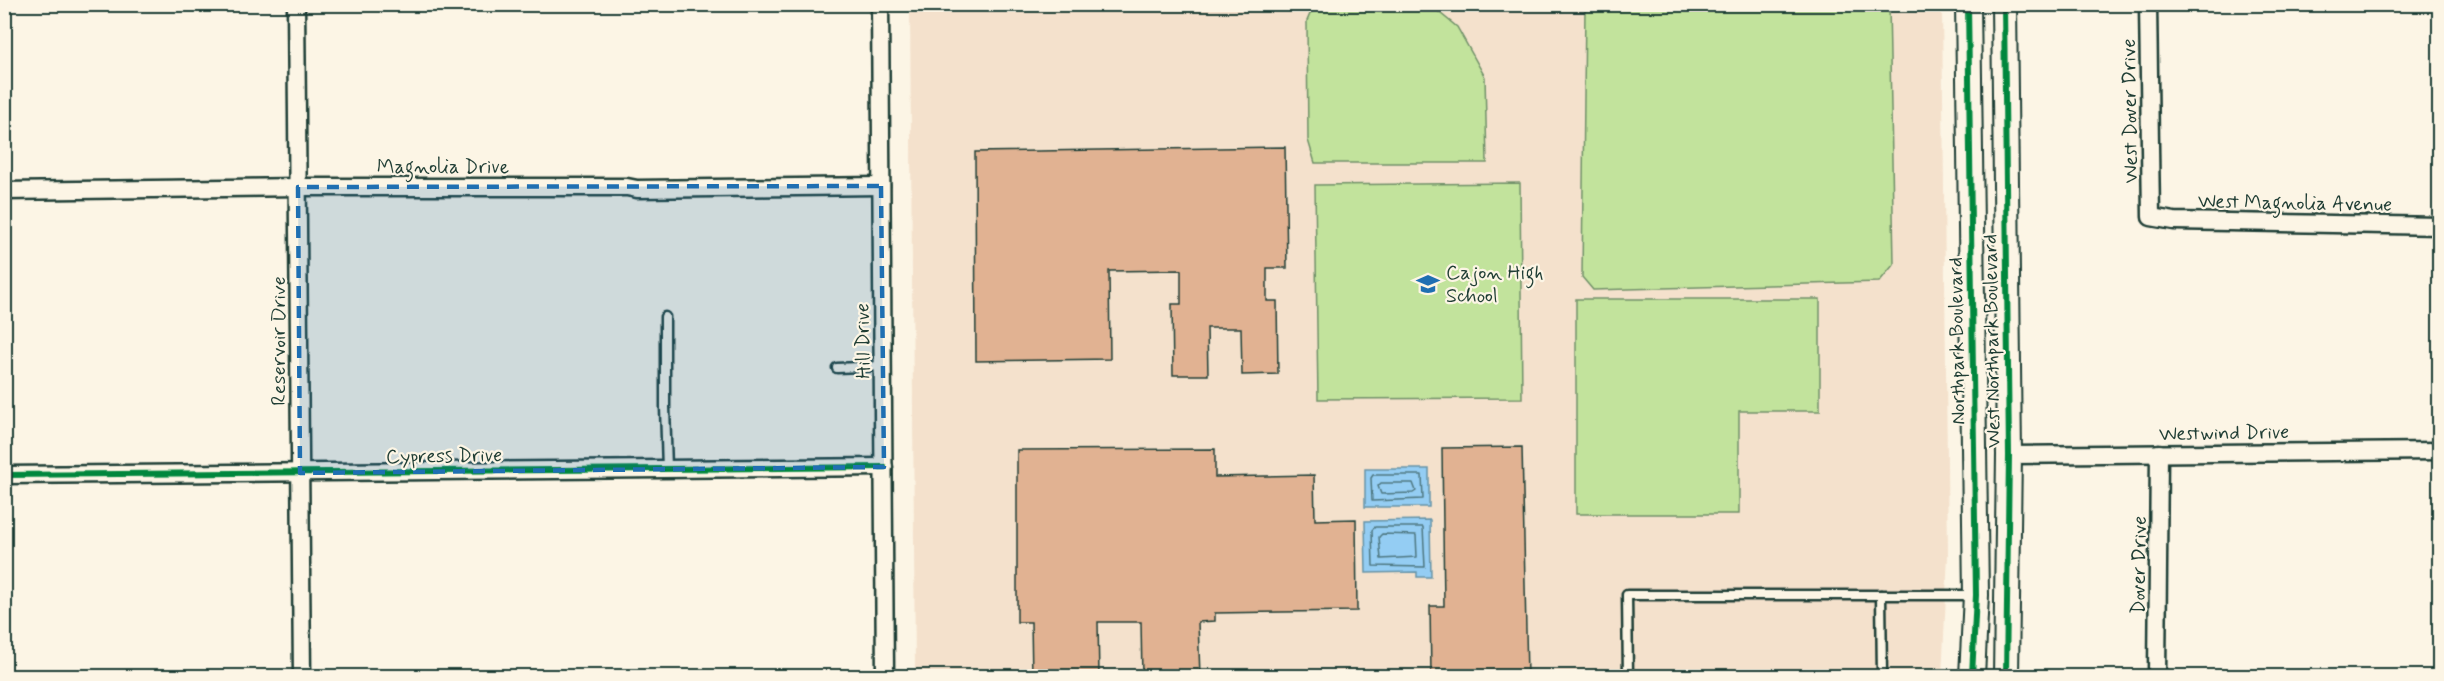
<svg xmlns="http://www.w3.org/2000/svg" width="2444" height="681" viewBox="0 0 2444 681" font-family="Mynerve,sans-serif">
<rect width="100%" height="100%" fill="#fcf5e5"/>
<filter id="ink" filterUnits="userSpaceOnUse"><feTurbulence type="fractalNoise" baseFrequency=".0167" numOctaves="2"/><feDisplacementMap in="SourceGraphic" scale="12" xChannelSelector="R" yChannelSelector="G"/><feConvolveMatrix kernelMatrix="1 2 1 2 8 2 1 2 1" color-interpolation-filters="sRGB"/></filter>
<g filter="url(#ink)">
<!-- built -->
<polygon fill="#f4e1cc" points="910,5 1942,5 1948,555 1942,676 915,676"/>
<!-- green -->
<g fill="#c2e39c" stroke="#709068" stroke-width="1.5">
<polygon points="1314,5 1430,5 1457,27 1485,77 1487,163 1315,163 1308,140 1307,21"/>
<polygon points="1889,5 1894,264 1879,282 1593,290 1582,277 1585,7"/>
<polygon points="1520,183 1522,398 1318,399 1315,185"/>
<polygon points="1576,299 1820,299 1820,411 1739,411 1739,514 1576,514"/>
</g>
<!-- water -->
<g fill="#94cdf3" stroke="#6593a7" stroke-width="1.5">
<rect x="1365" y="469" width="64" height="38"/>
<polygon points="1430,520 1431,577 1417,577 1417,572 1366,573 1365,521"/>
</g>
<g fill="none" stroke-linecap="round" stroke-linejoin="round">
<!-- shore -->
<g stroke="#4e7780" stroke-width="1.5">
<polygon points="1373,475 1422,475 1423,499 1372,501 1371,478"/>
<polygon points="1381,483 1413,483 1416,491 1413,493 1381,494 1378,486"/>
<polygon points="1375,527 1423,527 1425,567 1373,566 1372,530"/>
<polygon points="1382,534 1416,535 1417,557 1381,559 1379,537"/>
</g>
</g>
<!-- building -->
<g fill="#e1b292" stroke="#1f3d34" stroke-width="1.5">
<polygon points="1285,147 1287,268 1267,268 1267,301 1277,301 1278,374 1242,375 1241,328 1207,328 1208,375 1173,375 1172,304 1181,304 1181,270 1109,271 1110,359 976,361 975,152"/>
<polygon points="1522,447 1527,676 1431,676 1430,606 1444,606 1442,448"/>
<polygon points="1215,449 1215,477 1314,475 1315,520 1356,519 1357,611 1215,613 1215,621 1198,622 1200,676 1142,676 1141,622 1098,622 1099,676 1032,676 1031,622 1017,622 1017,450"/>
</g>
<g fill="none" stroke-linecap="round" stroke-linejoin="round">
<!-- service casing -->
<g stroke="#1f3d34" stroke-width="13">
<g id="service">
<polyline points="665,317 665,407 667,469"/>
<polyline points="837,368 883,366"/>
<polyline points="1881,595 1882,676"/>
<polyline points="1628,676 1627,595 1975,595"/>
</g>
</g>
<!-- minor casing -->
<g stroke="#1f3d34" stroke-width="21">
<g id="minor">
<polyline points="296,4 302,676"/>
<polyline points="880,4 885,676"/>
<polyline points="2148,4 2151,217 2174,221 2440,226"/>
<polyline points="4,191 298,187 627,187 637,189 881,186"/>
<polyline points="2009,455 2440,451"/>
<polyline points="4,475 884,467"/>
<polyline points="2157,676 2159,453"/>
</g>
</g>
<!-- secondary casing -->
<g stroke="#1f3d34" stroke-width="28">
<g id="secondary">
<polyline points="1968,4 1976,595 1972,676"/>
<polyline points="2004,4 2009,455 2006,676"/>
</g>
</g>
<!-- service -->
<use href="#service" stroke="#fcf5e5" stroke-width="8"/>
<!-- minor -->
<use href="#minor" stroke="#fcf5e5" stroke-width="16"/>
<!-- secondary -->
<use href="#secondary" stroke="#fcf5e5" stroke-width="24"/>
<!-- cycleway casing -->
<g stroke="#fcf5e5" stroke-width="10">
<g id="cycleway">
<polyline points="1968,4 1976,595 1972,676"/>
<polyline points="2004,4 2009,455 2006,676"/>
<polyline points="4,475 884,467"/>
</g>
</g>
<!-- cycleway -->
<use href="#cycleway" stroke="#00873e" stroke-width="6"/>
</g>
</g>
<!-- marked area -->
<path fill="#1f6fb2" fill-opacity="0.2" stroke="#1f6fb2" stroke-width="4.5" stroke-dasharray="12 8" stroke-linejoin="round" d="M881,186L884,467L300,473L298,187Z"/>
<!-- icons -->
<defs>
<g id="school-bare" transform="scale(1.8)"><path d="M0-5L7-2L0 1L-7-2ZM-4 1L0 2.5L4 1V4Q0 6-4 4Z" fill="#1f6fb2" stroke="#fcf5e5" stroke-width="2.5" paint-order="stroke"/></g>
</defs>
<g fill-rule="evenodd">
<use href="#school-bare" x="1428" y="284"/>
</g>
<g text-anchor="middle" stroke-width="4.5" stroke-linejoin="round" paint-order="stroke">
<!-- street labels -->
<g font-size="20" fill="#1f3d34" stroke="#fcf5e5">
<text transform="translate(2129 111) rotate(-91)" y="7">West Dover Drive</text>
<text x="443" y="173">Magnolia Drive</text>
<text transform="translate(2295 202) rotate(1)" y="7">West Magnolia Avenue</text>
<text transform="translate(278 341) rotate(-90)" y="7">Reservoir Drive</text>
<text transform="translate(862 341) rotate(-91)" y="7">Hill Drive</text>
<text transform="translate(1956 341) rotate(-91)" y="7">Northpark Boulevard</text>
<text transform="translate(1991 341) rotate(-91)" y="7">West Northpark Boulevard</text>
<text transform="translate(2224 432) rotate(-1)" y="7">Westwind Drive</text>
<text transform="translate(444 455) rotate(-1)" y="7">Cypress Drive</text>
<text transform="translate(2138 565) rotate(-89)" y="7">Dover Drive</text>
</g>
<!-- poi labels -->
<g font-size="20" fill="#1f3d34" stroke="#fcf5e5" text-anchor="start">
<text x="1446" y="279">Cajon High<tspan x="1446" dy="23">School</tspan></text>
</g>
</g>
<!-- margin -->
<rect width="2444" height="681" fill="none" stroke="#fcf5e5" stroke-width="24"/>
<rect x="12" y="12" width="2420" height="657" fill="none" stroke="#1f3d34" stroke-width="2" filter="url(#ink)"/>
</svg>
